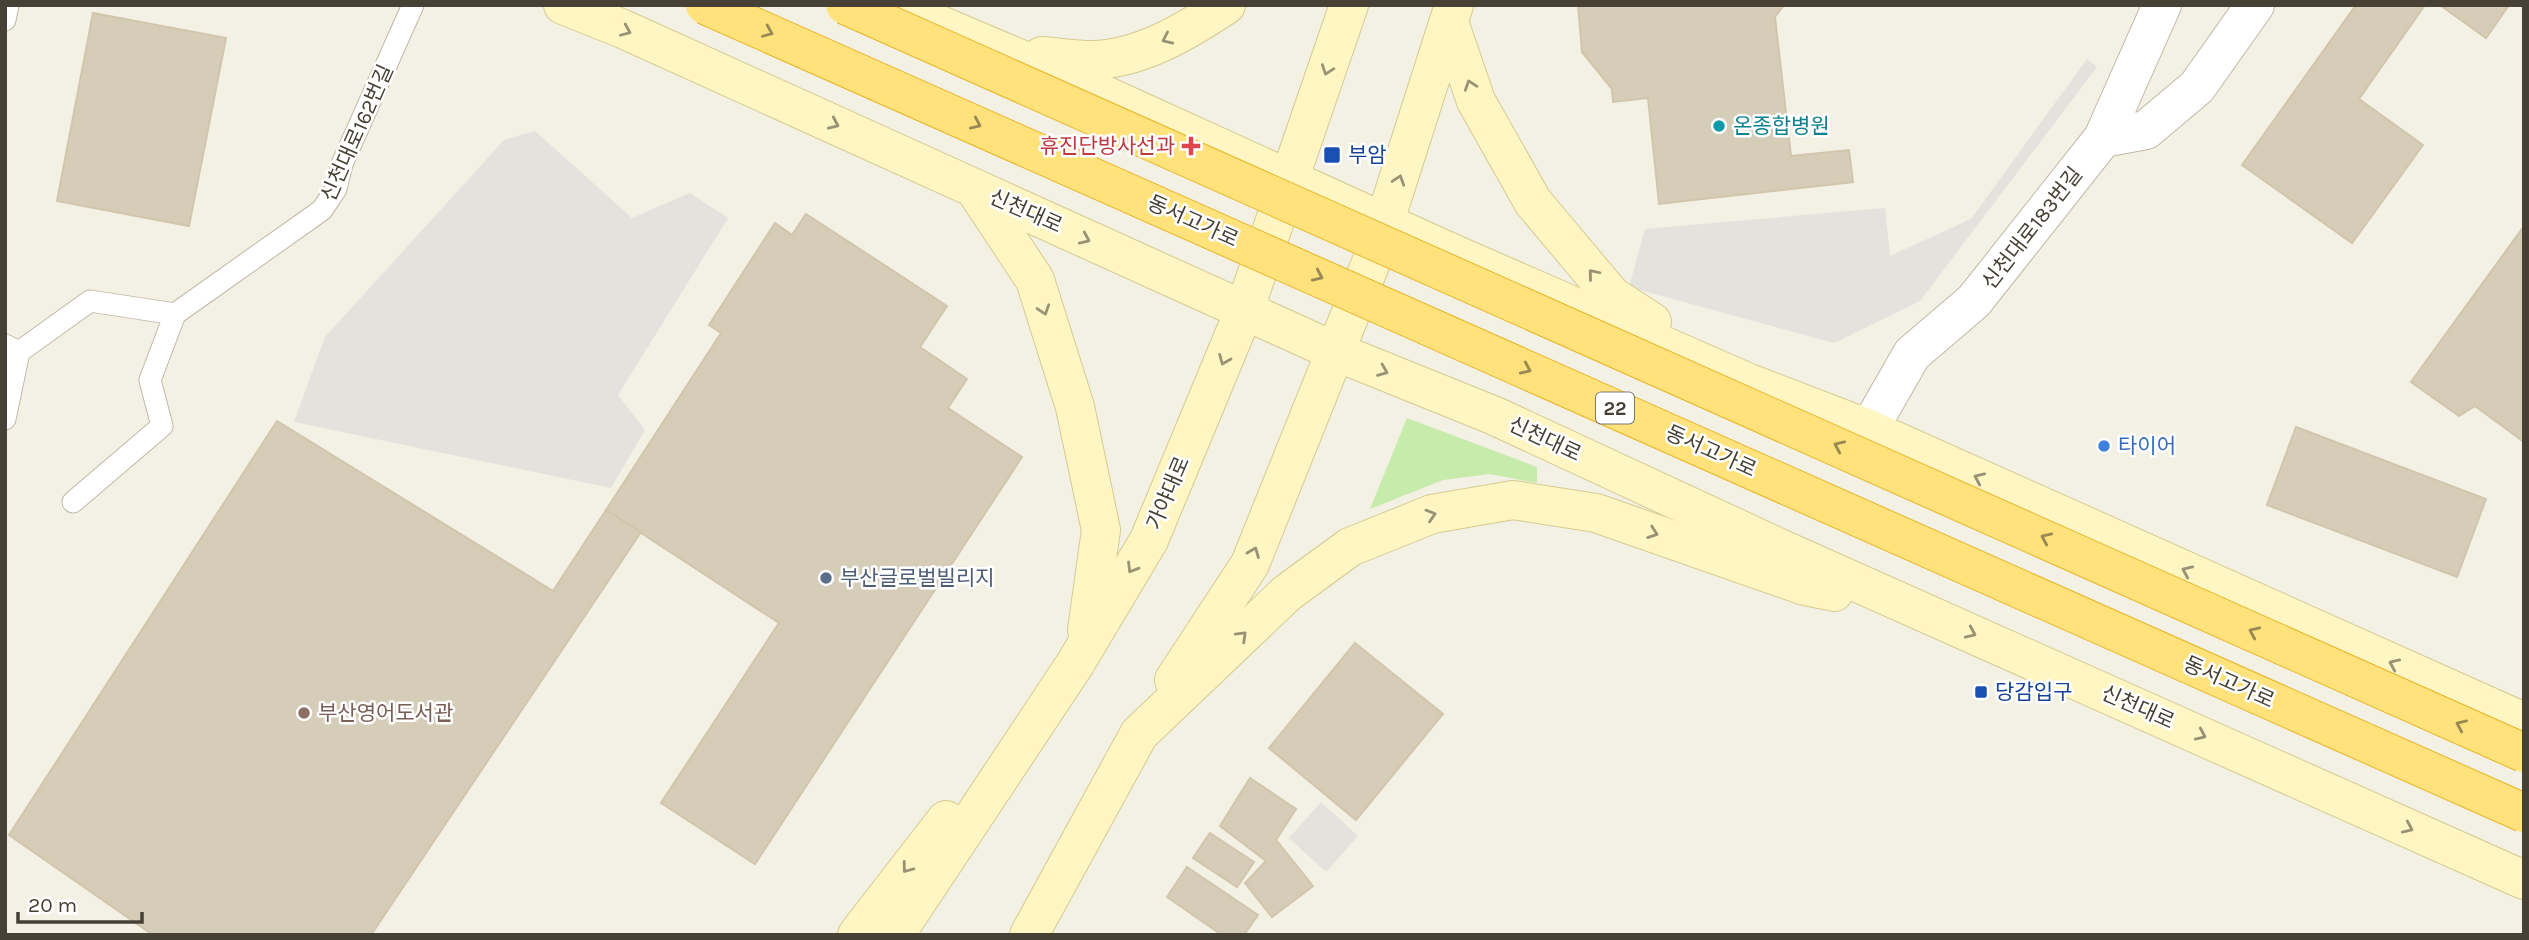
<svg xmlns="http://www.w3.org/2000/svg" width="2529" height="940" viewBox="0 0 2529 940" font-family="Karla,'Noto Sans KR',sans-serif">
<rect width="100%" height="100%" fill="#f3f0e4"/>
<!-- green -->
<polygon fill="#c7ebaa" points="1407,418 1537,467 1537,483 1490,474 1443,480 1370,509"/>
<!-- parking -->
<g fill="#e4e2dd">
<polygon points="2087,59 2097,67 1920,301 1834,343 1629,287 1645,229 1885,208 1890,256 1971,219"/>
<polygon points="535,131 632,218 690,193 728,218 618,395 645,430 611,488 294,422 325,337 504,140"/>
<polygon points="1321,802 1358,836 1326,872 1289,838"/>
</g>
<!-- building -->
<g fill="#d6cdb9" stroke="#d1c6ac" stroke-width="2">
<polygon points="1578,5 1784,5 1775,17 1791,156 1849,150 1853,182 1659,204 1648,98 1613,102 1612,89 1582,52"/>
<polygon points="2356,5 2425,5 2359,99 2423,145 2352,243 2242,165"/>
<polygon points="2440,5 2509,5 2486,38"/>
<polygon points="93,13 226,38 189,226 57,201"/>
<polygon points="806,214 947,306 920,347 967,379 948,408 1022,457 755,864 661,803 779,623 606,510 721,333 709,325 775,223 792,235"/>
<polygon points="2524,226 2524,442 2475,406 2459,416 2411,382"/>
<polygon points="277,421 553,591 606,510 641,532 371,935 153,935 9,835"/>
<polygon points="2296,427 2486,499 2457,577 2267,505"/>
<polygon points="1355,643 1443,714 1356,820 1269,748"/>
<polygon points="1250,778 1296,809 1276,840 1313,886 1272,917 1245,883 1266,861 1220,826"/>
<polygon points="1210,833 1254,862 1237,887 1193,858"/>
<polygon points="1187,867 1258,915 1244,935 1222,935 1167,897"/>
</g>
<g fill="none" stroke-linecap="round" stroke-linejoin="round">
<!-- service casing -->
<g stroke="#c0b9a6" stroke-width="23">
<g id="service">
<polyline points="5,20 8,5"/>
<polyline points="5,345 19,352 90,301 175,314 322,210 336,189 342,164 413,5"/>
<polyline points="5,419 19,352"/>
<polyline points="73,502 162,426 150,380 175,314"/>
</g>
</g>
<!-- minor casing -->
<g stroke="#c0b9a6" stroke-width="40">
<g id="minor">
<polyline points="2103,138 2146,130 2197,87 2255,5"/>
<polyline points="1869,429 1912,354 1974,301 2103,138 2162,5"/>
</g>
</g>
<!-- secondary casing -->
<g stroke="#d6cb90" stroke-width="40">
<g id="secondary">
<polyline points="563,5 623,29 1334,351 1495,416 1786,551 2524,880"/>
<polyline points="893,5 1098,92 1445,250 1749,383 1869,429 2524,722"/>
<polyline points="1449,22 1476,101 1533,202 1612,296 1652,322"/>
<path d="M1042,56C1058,57 1075,60 1091,60C1139,60 1187,31 1226,5"/>
<polyline points="974,188 1035,280 1075,407 1101,530 1087,630"/>
<polyline points="1174,680 1250,564 1374,255 1454,5"/>
<polyline points="857,935 946,820"/>
<polyline points="895,935 1075,664 1149,540 1244,311 1349,5"/>
<polyline points="1029,935 1139,734 1287,593 1350,547 1432,514 1513,500 1596,513 1805,586 1834,592"/>
</g>
</g>
<!-- service -->
<use href="#service" stroke="#fff" stroke-width="21"/>
<!-- minor -->
<use href="#minor" stroke="#fff" stroke-width="38"/>
<!-- secondary -->
<use href="#secondary" stroke="#fff6c3" stroke-width="38"/>
<!-- trunk-bridge casing -->
<g stroke="#e9b529" stroke-width="40" stroke-linecap="butt">
<g id="trunk-bridge">
<polyline points="705,5 2524,813"/>
<polyline points="845,5 2524,753"/>
</g>
</g>
<!-- trunk-bridge -->
<use href="#trunk-bridge" stroke="#ffe27b" stroke-width="38"/>
</g>
<!-- one-way arrows -->
<defs><path id="oneway-chevron" d="M-2-3.5L2.5 0L-2 3.5" fill="none" stroke-width="1.6" stroke-linecap="round" stroke-linejoin="round" transform="scale(1.75)"/></defs>
<g stroke="#999274">
<use href="#oneway-chevron" transform="translate(626 31) rotate(23)"/>
<use href="#oneway-chevron" transform="translate(1167 39) rotate(155)"/>
<use href="#oneway-chevron" transform="translate(1327 70) rotate(109)"/>
<use href="#oneway-chevron" transform="translate(1470 85) rotate(-109)"/>
<use href="#oneway-chevron" transform="translate(834 124) rotate(24)"/>
<use href="#oneway-chevron" transform="translate(1399 180) rotate(-72)"/>
<use href="#oneway-chevron" transform="translate(1085 239) rotate(24)"/>
<use href="#oneway-chevron" transform="translate(1593 274) rotate(-130)"/>
<use href="#oneway-chevron" transform="translate(1044 310) rotate(72)"/>
<use href="#oneway-chevron" transform="translate(1224 360) rotate(112)"/>
<use href="#oneway-chevron" transform="translate(1383 371) rotate(22)"/>
<use href="#oneway-chevron" transform="translate(1979 478) rotate(-156)"/>
<use href="#oneway-chevron" transform="translate(1431 515) rotate(-17)"/>
<use href="#oneway-chevron" transform="translate(1653 533) rotate(19)"/>
<use href="#oneway-chevron" transform="translate(1254 552) rotate(-68)"/>
<use href="#oneway-chevron" transform="translate(1132 568) rotate(121)"/>
<use href="#oneway-chevron" transform="translate(2187 571) rotate(-156)"/>
<use href="#oneway-chevron" transform="translate(1971 633) rotate(24)"/>
<use href="#oneway-chevron" transform="translate(1242 636) rotate(-44)"/>
<use href="#oneway-chevron" transform="translate(2394 664) rotate(-156)"/>
<use href="#oneway-chevron" transform="translate(2201 735) rotate(24)"/>
<use href="#oneway-chevron" transform="translate(2408 828) rotate(24)"/>
<use href="#oneway-chevron" transform="translate(907 868) rotate(127)"/>
</g>
<g stroke="#998954">
<use href="#oneway-chevron" transform="translate(768 32) rotate(23)"/>
<use href="#oneway-chevron" transform="translate(976 124) rotate(24)"/>
<use href="#oneway-chevron" transform="translate(1318 276) rotate(24)"/>
<use href="#oneway-chevron" transform="translate(1526 369) rotate(24)"/>
<use href="#oneway-chevron" transform="translate(1839 446) rotate(-156)"/>
<use href="#oneway-chevron" transform="translate(2046 538) rotate(-156)"/>
<use href="#oneway-chevron" transform="translate(2254 632) rotate(-156)"/>
<use href="#oneway-chevron" transform="translate(2461 725) rotate(-156)"/>
</g>
<!-- markers -->
<circle fill="#0f9aa8" stroke="#fff" stroke-width="2.5" cx="1719" cy="126" r="7"/>
<path fill="#e0444e" stroke="#fff" stroke-width="2.5" d="M1187.5 135.5h7v7h7v7h-7v7h-7v-7h-7v-7h7z"/>
<g fill="#1a4fb4" stroke="#fff" stroke-width="2.5">
<rect x="1323" y="146" width="18" height="18" rx="3.5"/>
<rect x="1974" y="685" width="14" height="14" rx="3.5"/>
</g>
<circle fill="#3f7fe0" stroke="#fff" stroke-width="2.5" cx="2104" cy="446" r="7"/>
<circle fill="#5c6f8a" stroke="#fff" stroke-width="2.5" cx="826" cy="578" r="7"/>
<circle fill="#8d6e63" stroke="#fff" stroke-width="2.5" cx="304" cy="713" r="7"/>
<g text-anchor="middle" stroke-width="5" stroke-linejoin="round" paint-order="stroke">
<!-- shield labels -->
<rect fill="#fff" stroke="#7e7a71" stroke-width="2" x="1596" y="392.5" width="38" height="31" rx="5"/>
<g font-size="19" font-weight="bold" fill="#464134">
<text x="1615" y="415">22</text>
</g>
<!-- culture labels -->
<g font-size="21" fill="#0d838f" stroke="#fff" text-anchor="start">
<text x="1733" y="133">온종합병원</text>
</g>
<!-- street labels -->
<g font-size="21" fill="#464134" stroke="#fff">
<text transform="translate(357 133) rotate(-66)" y="7">신천대로162번길</text>
<text transform="translate(1026 211) rotate(24)" y="7">신천대로</text>
<text transform="translate(1193 221) rotate(24)" y="7">동서고가로</text>
<text transform="translate(2032 228) rotate(-52)" y="7">신천대로183번길</text>
<text transform="translate(1545 439) rotate(25)" y="7">신천대로</text>
<text transform="translate(1711 451) rotate(24)" y="7">동서고가로</text>
<text transform="translate(1168 493) rotate(-67)" y="7">가야대로</text>
<text transform="translate(2229 682) rotate(24)" y="7">동서고가로</text>
<text transform="translate(2138 707) rotate(24)" y="7">신천대로</text>
</g>
<!-- health labels -->
<g font-size="21" fill="#be3a42" stroke="#fff" text-anchor="end">
<text x="1175" y="153">휴진단방사선과</text>
</g>
<!-- transit labels -->
<g font-size="21" fill="#164399" stroke="#fff" text-anchor="start">
<text x="1348" y="162">부암</text>
<text x="1995" y="699">당감입구</text>
</g>
<!-- shop labels -->
<g font-size="21" fill="#366cbe" stroke="#fff" text-anchor="start">
<text x="2118" y="453">타이어</text>
</g>
<!-- service labels -->
<g font-size="21" fill="#4e5e75" stroke="#fff" text-anchor="start">
<text x="840" y="585">부산글로벌빌리지</text>
</g>
<!-- education labels -->
<g font-size="21" fill="#785e54" stroke="#fff" text-anchor="start">
<text x="318" y="720">부산영어도서관</text>
</g>
</g>
<!-- border -->
<rect width="2529" height="940" fill="none" stroke="#464134" stroke-width="14"/>
<!-- scale -->
<path d="M18 912v10h124v-10" fill="none" stroke="#464134" stroke-width="3.5"/>
<text x="28" y="912" font-size="21" fill="#464134" stroke="#ffffff" stroke-width="5" paint-order="stroke">20 m</text>
</svg>
